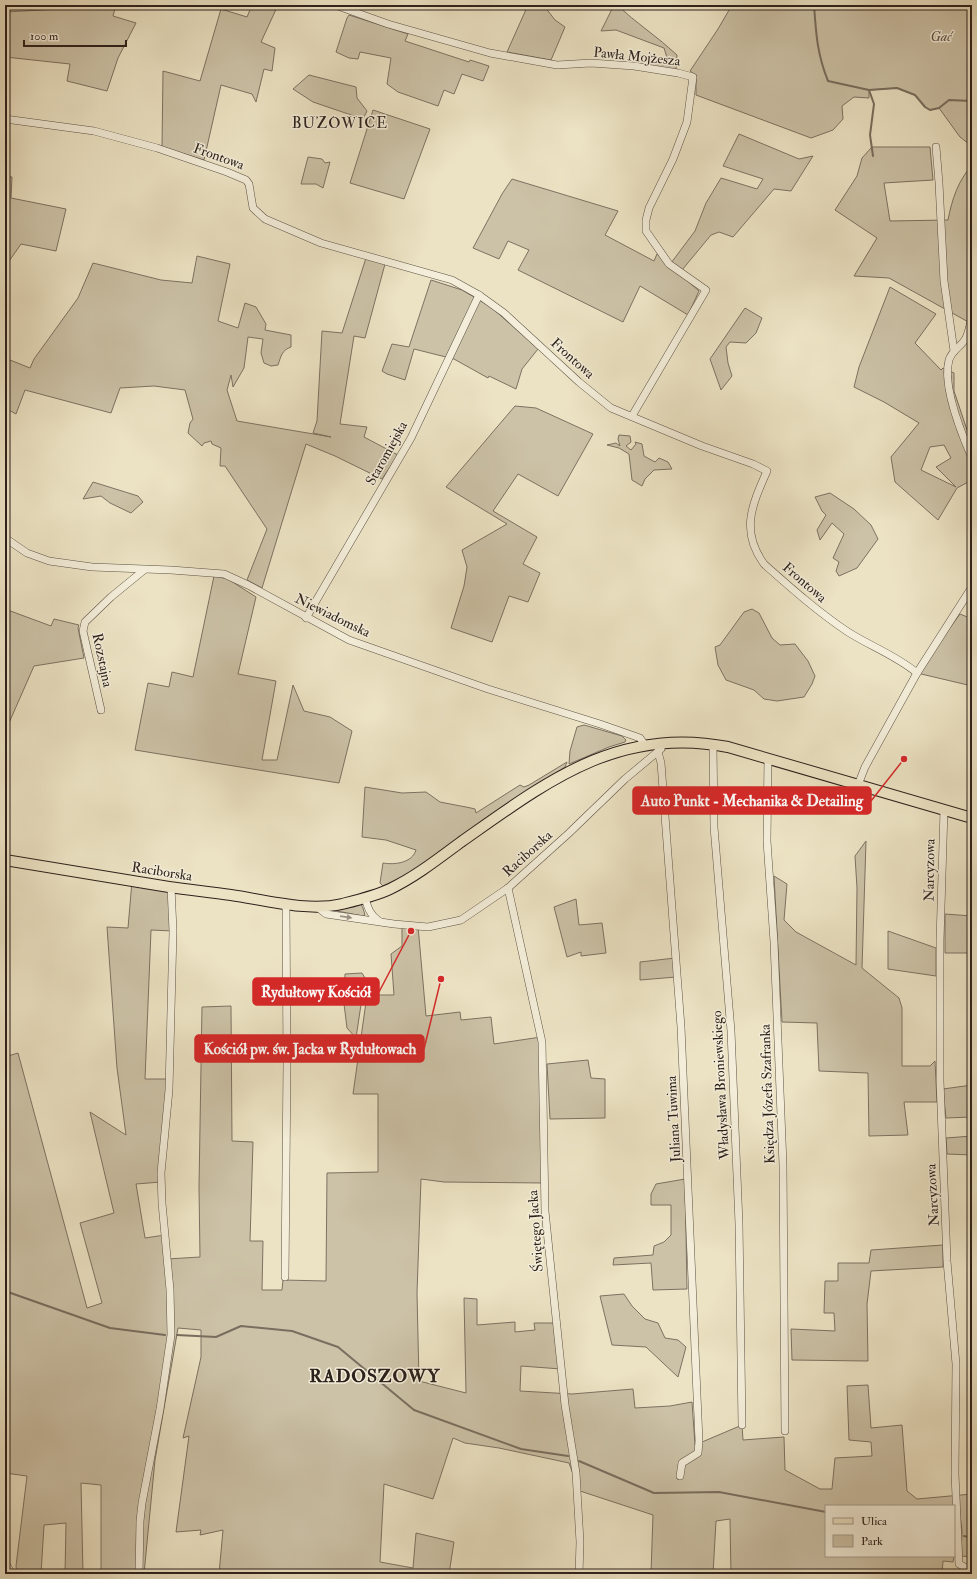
<svg xmlns="http://www.w3.org/2000/svg" width="977" height="1579" viewBox="0 0 977 1579" font-family="'IM FELL Double Pica',serif">
<rect width="100%" height="100%" fill="#ece3c4"/>
<filter id="stains"><feTurbulence type="fractalNoise" baseFrequency=".005" numOctaves="4"/><feColorMatrix values="0 0 0 0 .2 0 0 0 0 .09 0 0 0 0 .02 0 0 0 .5 -.17"/></filter>
<radialGradient id="worn" r=".72"><stop offset=".6" stop-color="#630" stop-opacity="0"/><stop offset="1" stop-color="#630" stop-opacity=".3"/></radialGradient>
<!-- green -->
<g fill="#ccc2a7" stroke="#7c7262" fill-rule="evenodd">
<polygon points="79,5 116,5 113,16 136,23 118,58 107,91 67,81 70,64 5,57 5,12 78,8"/>
<polygon points="252,5 278,5 261,42 275,48 272,71 264,69 256,102 252,94 221,85 204,160 162,147 163,71 200,81 221,9 247,17"/>
<polygon points="528,5 545,5 545,7 555,20 565,27 551,60 507,52"/>
<path d="M614,5H617C636,23 658,37 677,55L676,70L632,64L633,54L669,64L664,48L616,30L601,31Z"/>
<polygon points="732,5 972,5 972,149 969,144 960,137 939,108 930,110 925,107 915,95 897,88 869,90 869,98 854,97 842,106 843,119 833,130 811,138 696,95 696,75 690,71 718,29"/>
<polygon points="349,15 408,34 405,41 469,62 470,60 489,66 483,81 462,74 454,94 444,90 438,106 398,92 387,84 391,58 360,52 358,59 349,58 336,52 347,18"/>
<polygon points="309,75 356,87 357,98 367,111 363,119 313,102 293,89"/>
<polygon points="373,110 430,129 404,199 350,183"/>
<polygon points="739,134 799,159 813,156 791,191 774,189 733,237 719,232 711,235 682,270 671,263 695,231 706,203 721,178 757,189 763,179 723,166"/>
<path d="M872,147H930L933,180L884,183L890,221L948,220C952,199 958,181 972,165V324L889,278L854,276L877,238L835,210L857,176L862,158Z"/>
<polygon points="308,157 322,159 325,163 330,162 323,188 316,184 301,184"/>
<polygon points="5,176 12,177 11,198 66,209 56,251 21,244 5,267"/>
<polygon points="512,179 618,211 605,235 654,261 657,254 699,291 688,315 640,286 623,322 518,270 529,250 508,241 499,259 473,248 502,194"/>
<path d="M197,256L230,264L218,321L238,328L245,303L256,307L266,324L265,330L291,335V347C282,350 281,356 278,365L271,366L264,363L261,353L263,339L248,337L244,368L233,387L231,375L227,390L237,421L331,437L313,433L317,421L322,331L342,333L366,258L385,264L365,338L354,336L340,424L367,427L364,437L398,455L382,479L335,456L306,444L262,588L247,580L267,529L225,466H220L221,448L212,444L211,441L204,443L202,446L188,433L190,423L193,419L185,390L154,386L120,388L111,413L25,390L16,414L5,408V358L30,368L34,359L78,298L93,263L161,280L192,283Z"/>
<polygon points="431,280 462,290 491,307 538,349 522,369 516,389 489,376 488,378 454,359 414,349 405,380 387,374 382,371 392,344 409,347"/>
<path d="M890,287L936,314L915,343L941,370L943,368L954,373V391L972,445V480L957,488L938,520L895,482L891,457L919,423L884,402L854,387L859,367ZM944,445L951,458L936,467L956,487L921,470L930,447Z"/>
<polygon points="745,308 762,318 756,333 746,343 730,342 726,347 728,363 732,376 721,390 710,359"/>
<polygon points="515,406 536,408 593,434 558,496 518,474 493,511 537,537 523,564 540,573 528,602 509,596 492,642 451,628 464,586 467,567 462,550 507,524 446,487"/>
<polygon points="619,435 630,436 631,442 626,446 631,450 636,444 635,442 642,444 644,456 655,462 659,458 668,462 672,469 654,470 645,479 642,486 632,480 629,454 619,448 607,445 616,443 620,446 618,439"/>
<polygon points="93,482 138,496 143,502 131,513 110,503 101,496 83,499"/>
<polygon points="830,493 854,509 871,525 878,539 857,568 839,576 836,571 839,562 833,558 844,534 832,523 820,540 817,530 826,515 822,511 815,497"/>
<polygon points="214,576 228,579 256,597 238,674 276,681 262,760 277,760 293,685 304,711 330,717 352,731 339,783 135,750 148,683 169,687 172,672 193,677"/>
<polygon points="5,609 51,626 54,619 79,625 78,628 84,658 34,666 5,732"/>
<polygon points="752,609 759,613 772,638 780,645 795,644 808,661 815,676 812,684 804,697 777,701 764,699 754,690 726,680 718,665 715,647 720,645 744,612"/>
<polygon points="960,614 972,619 972,686 917,673"/>
<polygon points="584,725 622,736 626,740 625,742 609,747 569,764 570,751 577,727"/>
<path d="M567,762L565,767L528,791L421,867L383,886L380,883L383,863C395,865 412,863 416,850L386,840L362,837L365,787L402,793L426,792L440,802L471,808L475,809L476,813L520,785L524,787L529,785Z"/>
<polygon points="866,841 862,968 899,998 902,1008 902,1066 930,1066 935,1061 937,1102 904,1102 908,1135 869,1136 868,1073 819,1071 817,1023 782,1022 774,876 787,884 784,920 796,932 856,965 857,888 855,856"/>
<path d="M132,881L171,887L173,931L151,930L145,1079H169L161,1182L136,1184L145,1238L165,1235L167,1259L200,1257L199,1187L202,1007L231,1006L232,1141L253,1142L250,1241H263L262,1290H282L283,1280L326,1281L327,1173L378,1172V1094H353L368,988L379,995H394L391,954L402,946V925L418,926L426,1016L460,1012L461,1020L491,1017L494,1044L541,1037L544,1183L444,1182L421,1179L417,1293L419,1381L466,1393L464,1298L477,1299V1325L515,1322V1332L535,1330L534,1323H554L561,1369L521,1366L520,1391L572,1394L633,1389L635,1408L670,1406L692,1402L695,1445L742,1425L743,1440L784,1437L785,1470L820,1489H832L835,1458L872,1456L871,1442L849,1440L847,1386L868,1385L871,1428L902,1425L907,1491L917,1499L972,1494V1557L961,1556L962,1531L959,1505L957,1543L953,1562L943,1561L942,1574H731L730,1519L716,1521L713,1574H651L653,1515L577,1490L576,1482L569,1463L499,1448L465,1443L453,1438L433,1499L384,1484L380,1562L413,1568L416,1533L454,1542L449,1574L430,1572V1574H219L223,1530L200,1535L201,1530L176,1532L189,1436L183,1438L201,1357V1330L178,1328L155,1460L144,1574H101V1485L81,1483L83,1574H65L66,1523L44,1525L41,1574H17L16,1566L27,1476L5,1473V1057L18,1053L87,1308L102,1303L80,1223L114,1213L90,1112L126,1135L117,1068L107,927L128,928ZM826,1506H954V1556H826Z"/>
<polygon points="576,899 579,925 602,923 606,953 581,956 581,952 567,957 554,907"/>
<polygon points="361,904 363,908 365,915 363,916 337,911 336,910"/>
<polygon points="945,914 972,916 972,953 945,953"/>
<polygon points="888,931 936,948 936,976 888,969"/>
<polygon points="675,958 676,977 640,980 640,962"/>
<polygon points="362,973 365,978 356,1038 347,1028 344,1004 345,974"/>
<polygon points="588,1060 591,1078 605,1079 605,1118 550,1119 547,1064"/>
<polygon points="972,1085 972,1117 946,1118 943,1089"/>
<polygon points="972,1136 972,1155 947,1154 946,1138"/>
<polygon points="685,1179 687,1289 653,1290 651,1263 613,1265 614,1258 653,1255 654,1246 664,1242 671,1235 671,1205 651,1205 651,1194 656,1184"/>
<polygon points="943,1245 943,1267 871,1271 867,1304 868,1361 792,1360 791,1329 835,1331 834,1313 824,1313 825,1281 838,1281 838,1263 869,1263 871,1250"/>
<polygon points="624,1294 632,1306 645,1319 658,1323 665,1338 678,1340 686,1347 678,1377 646,1347 612,1345 600,1296"/>
</g>
<g fill="none" stroke-linecap="round" stroke-linejoin="round">
<!-- stream -->
<g stroke="#796e5f" stroke-width="2">
<path d="M814,5C816,33 817,54 828,81L869,90L897,88L915,95L925,107L930,110L939,108L949,100L972,101"/>
<polyline points="869,90 874,104 870,135 873,156"/>
<polyline points="5,1291 110,1328 165,1335"/>
<polyline points="177,1335 216,1337 241,1326 292,1331 338,1347 414,1410 521,1449 568,1456"/>
<polyline points="579,1461 654,1493 719,1492 826,1512"/>
<polyline points="964,1536 972,1538"/>
</g>
<!-- minor casing -->
<g stroke="#5d5246" stroke-width="8">
<g id="minor">
<polyline points="335,5 388,24 490,53 557,65 591,63 634,66 678,73 693,77 687,122 673,159 649,208 646,220 646,231 669,264 706,290 632,416"/>
<path d="M5,119L94,131L157,148L227,172L246,180L249,184L253,208L265,219L321,243L452,280L479,295L504,313L579,382L611,408L702,446L753,464L767,471C752,505 740,531 764,564C791,588 818,612 848,632C870,646 897,656 917,673"/>
<polyline points="936,147 939,183 944,281 954,351"/>
<path d="M972,317C970,324 969,332 966,338C962,346 952,350 949,360C942,385 962,435 972,458"/>
<polyline points="5,538 27,553 49,561 92,567 171,570 224,574 248,585 349,640 488,689 600,724 640,738 645,745"/>
<polyline points="306,618 411,438 479,295"/>
<polyline points="101,710 83,631 85,622 111,597 144,570"/>
<polyline points="713,744 714,827 731,1031 739,1224 742,1425"/>
<polyline points="658,752 661,763 681,1027 699,1441 698,1453 682,1463 680,1476"/>
<polyline points="768,758 767,841 774,942 783,1165 785,1431"/>
<polyline points="858,785 865,767 917,673 972,587"/>
<polyline points="944,810 940,940 940,1081 947,1261 956,1364 955,1474 959,1564 972,1571"/>
<polyline points="508,888 542,1042 545,1211 565,1405 576,1473 580,1542 579,1574"/>
<path d="M365,898C368,908 370,915 379,921"/>
<polyline points="316,906 326,914 394,924 428,927 461,920 508,888 568,834 625,779 661,749"/>
<polyline points="285,1277 287,1064 286,904"/>
<polyline points="5,1563 12,1574"/>
<polyline points="139,1574 140,1521 142,1503 160,1409 171,1335 170,1290 162,1203 161,1173 169,1090 173,931 171,887"/>
</g>
</g>
<!-- primary casing -->
<g stroke="#2d211c" stroke-width="12">
<path id="primary" d="M5,860C60,869 114,878 169,887C190,890 210,892 231,895C265,900 308,912 342,904C358,900 375,896 390,889C415,877 438,859 461,842C545,783 618,725 728,747L972,818"/>
</g>
<!-- minor -->
<use href="#minor" stroke="#f3edd9" stroke-width="7"/>
<!-- primary -->
<use href="#primary" stroke="#ece3c4" stroke-width="10"/>
</g>
<!-- one-way arrows -->
<defs><path id="oneway-solid" d="M-6-.8H1V-3.2L6.5 0L1 3.2V.8H-6Z"/></defs>
<use fill="#9a9184" href="#oneway-solid" transform="translate(346 917) rotate(8)"/>
<g text-anchor="middle" stroke-width="3" stroke-linejoin="round" paint-order="stroke">
<!-- park labels -->
<g font-size="14" font-style="italic" fill="#5d5146" stroke="#f3edd9">
<text x="941" y="41">Gać</text>
</g>
<!-- street labels -->
<g font-size="14" fill="#2d211c" stroke="#f3edd9">
<text transform="translate(637 56) rotate(6)" y="5">Pawła Mojżesza</text>
<text transform="translate(219 156) rotate(20)" y="5">Frontowa</text>
<text transform="translate(573 358) rotate(42)" y="5">Frontowa</text>
<text transform="translate(386 453) rotate(-61)" y="5">Staromiejska</text>
<text transform="translate(805 582) rotate(41)" y="5">Frontowa</text>
<text transform="translate(333 615) rotate(26)" y="5">Niewiadomska</text>
<text transform="translate(103 660) rotate(78)" y="5">Rozstajna</text>
<text transform="translate(527 853) rotate(-42)" y="5">Raciborska</text>
<text transform="translate(929 870) rotate(-89)" y="5">Narcyzowa</text>
<text transform="translate(162 871) rotate(9)" y="5">Raciborska</text>
<text transform="translate(720 1085) rotate(-93)" y="5">Władysława Broniewskiego</text>
<text transform="translate(767 1094) rotate(-92)" y="5">Księdza Józefa Szafranka</text>
<text transform="translate(673 1119) rotate(-93)" y="5">Juliana Tuwima</text>
<text transform="translate(932 1195) rotate(-93)" y="5">Narcyzowa</text>
<text transform="translate(535 1231) rotate(-94)" y="5">Świętego Jacka</text>
</g>
<!-- neighbourhood labels -->
<g font-size="15" letter-spacing="1" fill="#2d211c" stroke="#f3edd9">
<text x="340" y="128">BUZOWICE</text>
</g>
<!-- district labels -->
<g font-size="18" font-weight="bold" letter-spacing="1" fill="#2d211c" stroke="#f3edd9">
<text x="375" y="1382">RADOSZOWY</text>
</g>
</g>
<!-- callouts -->
<path fill="none" stroke="#d62828" stroke-width="1.5" d="M904 759L871 801M411 931L379 992M441 979L424 1049"/>
<g fill="#d62828" stroke="#f3edd9" stroke-width="1.5">
<circle cx="904" cy="759" r="4"/>
<circle cx="411" cy="931" r="4"/>
<circle cx="441" cy="979" r="4"/>
</g>
<g fill="#d62828" stroke="#d62828" stroke-width="1.5">
<rect x="633" y="787" width="238" height="27" rx="4"/>
<rect x="253" y="978" width="126" height="27" rx="4"/>
<rect x="195" y="1035" width="229" height="27" rx="4"/>
</g>
<g font-size="15" text-anchor="middle" font-weight="bold" fill="#fff">
<text x="752" y="806">Auto Punkt - Mechanika &amp; Detailing</text>
<text x="316" y="997">Rydułtowy Kościół</text>
<text x="310" y="1054">Kościół pw. św. Jacka w Rydułtowach</text>
</g>
<!-- margin -->
<rect width="977" height="1579" fill="none" stroke="#ece3c4" stroke-width="20"/>
<rect x="6" y="6" width="965" height="1567" fill="none" stroke="#2d211c" stroke-width="2"/>
<rect x="10" y="10" width="957" height="1559" fill="none" stroke="#2d211c"/>
<!-- legend -->
<rect x="825" y="1505" width="130" height="52" fill="#f3edd9" stroke="#a49b8d"/>
<rect x="833" y="1518" width="20" height="6" fill="#ece3c4" stroke="#a49b8d"/>
<text x="861" y="1525" font-size="12" fill="#2d211c">Ulica</text>
<rect x="833" y="1535" width="20" height="12" fill="#ccc2a7" stroke="#a49b8d"/>
<text x="861" y="1545" font-size="12" fill="#2d211c">Park</text>
<!-- scale -->
<path d="M24 40v6h102v-6" fill="none" stroke="#2d211c" stroke-width="2"/>
<text x="30" y="40" font-size="12" fill="#2d211c" stroke="#f3edd9" stroke-width="3" paint-order="stroke">100 m</text>
<rect width="100%" height="100%" filter="url(#stains)"/>
<rect width="100%" height="100%" fill="url(#worn)"/>
</svg>
